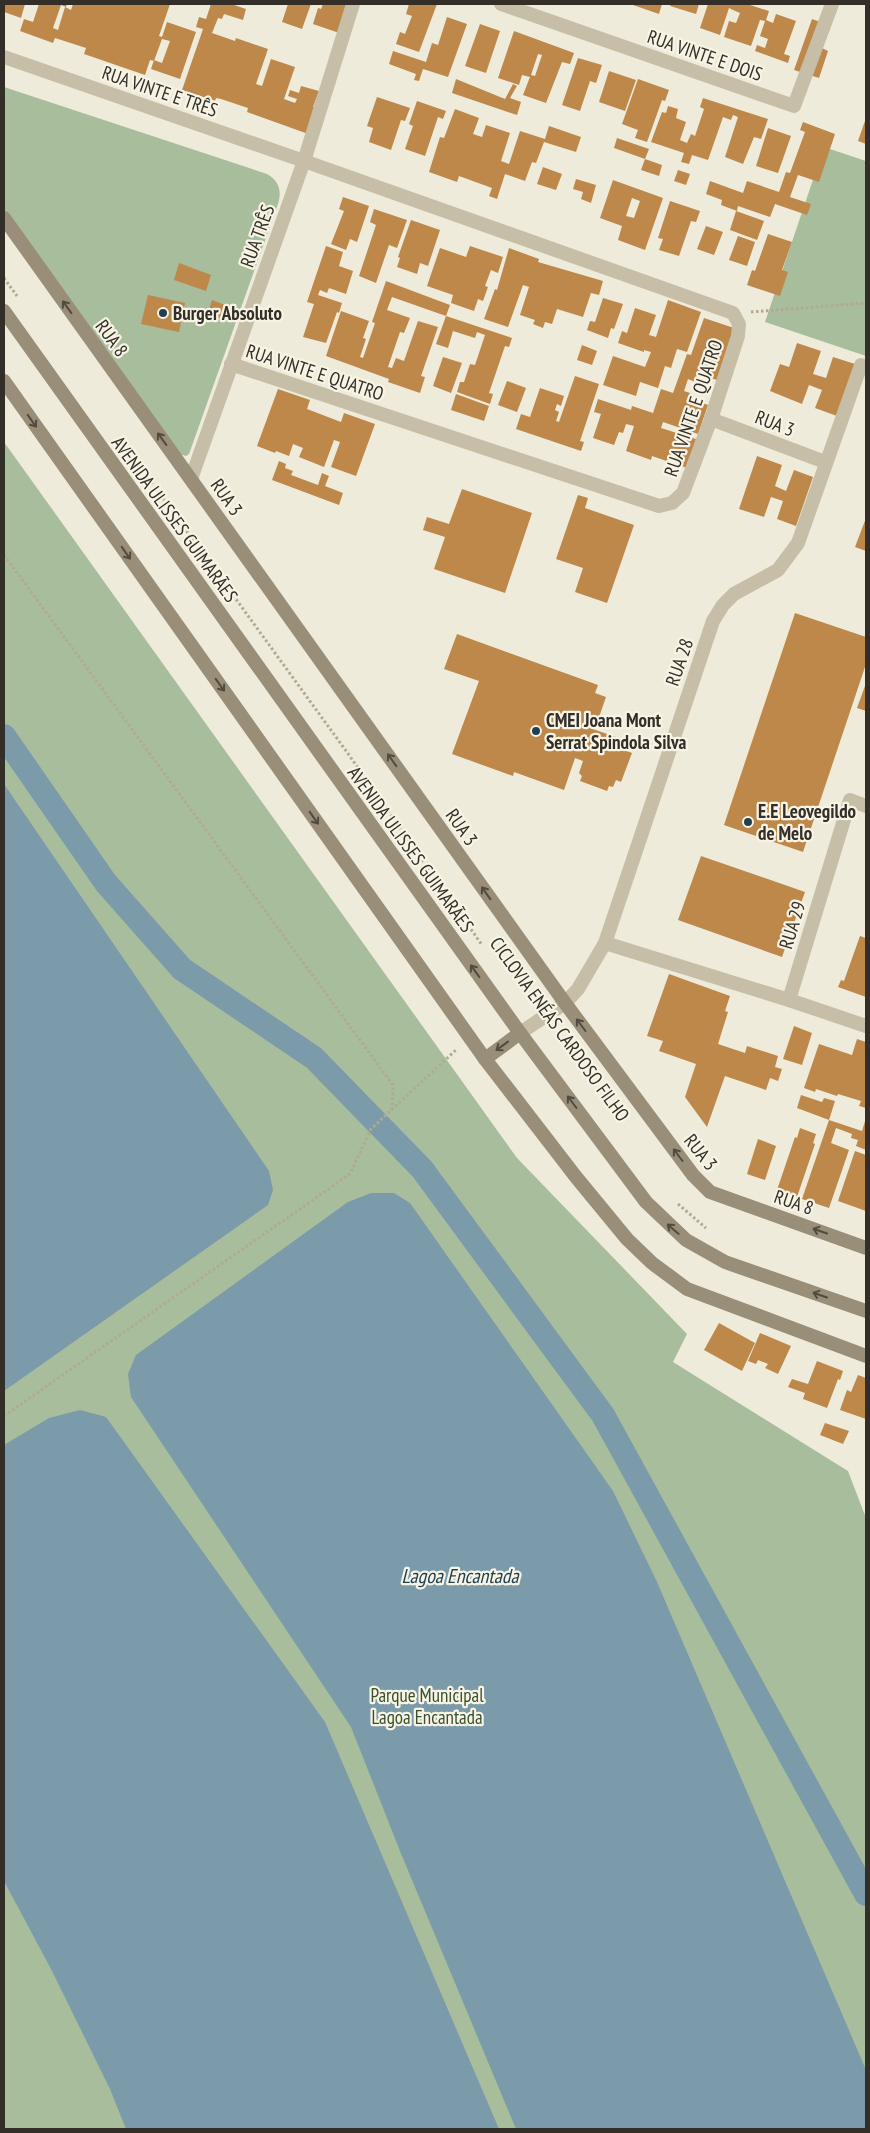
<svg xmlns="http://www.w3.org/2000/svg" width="870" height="2133" viewBox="0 0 870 2133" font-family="'PT Sans Narrow',sans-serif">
<rect width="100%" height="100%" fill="#efebda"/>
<!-- green -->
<g fill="#a7bd9b">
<path d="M4,87L267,174C279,181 282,191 278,204L189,454L186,456L173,452L4,209Z"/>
<polygon points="824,147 866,161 866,356 765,322"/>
<polygon points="4,442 517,1158 687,1334 673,1362 848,1471 866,1518 866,2129 4,2129"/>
</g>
<!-- water -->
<g fill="#7b9aaa">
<polygon points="4,784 269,1171 273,1190 268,1205 4,1391"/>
<polygon points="371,1193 394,1193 410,1203 613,1491 657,1582 866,2070 866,2129 516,2129 402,1856 351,1727 131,1397 128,1374 136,1355 348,1202"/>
<polygon points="80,1410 106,1417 325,1722 499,2129 126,2129 110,2089 51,1969 4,1881 4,1445 49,1418"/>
</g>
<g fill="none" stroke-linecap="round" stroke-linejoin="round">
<!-- canal -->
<polyline stroke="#7b9aaa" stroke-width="24" points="4,736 106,883 182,969 314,1058 422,1169 603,1415 866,1894"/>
</g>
<!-- building -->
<g fill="#bd884a" fill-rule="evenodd">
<polygon points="4,4 25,4 21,18 4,12"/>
<polygon points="39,4 67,4 66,7 61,5 53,28 58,30 65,7 71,10 73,4 170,4 159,36 162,37 167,22 196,32 180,79 151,69 154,60 162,63 170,41 162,39 154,61 150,60 145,75 84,54 86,48 55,38 53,43 20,31 24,19 33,22"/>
<polygon points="211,4 231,4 246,9 243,20 224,14 222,19 218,18 212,33 235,41 236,38 268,49 256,84 262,86 271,59 295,67 284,99 295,103 297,99 288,96 290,90 299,93 301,86 319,91 313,107 319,109 311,135 247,112 248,108 221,99 216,98 215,101 182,90 203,29 196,27 199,17 206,19"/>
<polygon points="288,4 311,4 302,29 282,22"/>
<polygon points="323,4 356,4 345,35 313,24 318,8 321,9"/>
<polygon points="409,4 437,4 419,52 396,44 400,32 405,34 412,16 406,14"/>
<polygon points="630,4 662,4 659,14"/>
<polygon points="671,4 699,4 696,14 670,6"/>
<polygon points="708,4 747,4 769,11 766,20 773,23 776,14 796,21 784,54 790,56 788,63 755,51 757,45 765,48 768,39 760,36 765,21 760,20 751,46 724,37 729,21 736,23 740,13 733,10 729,8 720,35 700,28"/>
<polygon points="447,17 467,24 448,77 423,69 419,81 414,80 416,74 389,64 393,51 426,62 432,43 438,45"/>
<polygon points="812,19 829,25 822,48 828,51 819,78 794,70"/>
<polygon points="480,24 500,31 486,73 465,66"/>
<path d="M514,31L574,53L570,64L562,62L546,103L523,95L530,77L522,75L519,85L498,78ZM538,54L542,55L535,76L531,75Z"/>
<polygon points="578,58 602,65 596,83 590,81 580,111 562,105"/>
<polygon points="609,71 636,80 625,111 599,102"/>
<polygon points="456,79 505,99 513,84 517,86 510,98 521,102 517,115 452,93"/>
<polygon points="638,79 669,90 665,101 662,100 647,142 635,138 638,130 622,124"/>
<polygon points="377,97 410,108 405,121 401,120 391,150 369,142 373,128 367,126"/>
<polygon points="703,98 768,119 761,139 754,137 743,164 725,157 738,117 733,115 731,120 723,117 708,160 692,155 689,164 681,162 684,153 651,142 662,112 666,113 668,106 678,109 676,118 686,122 680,140 687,143 691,134 695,136 704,109 700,107"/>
<polygon points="417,101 446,111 443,119 438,117 425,156 405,149 413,126 409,124"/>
<polygon points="455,109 479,118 473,134 482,137 486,125 510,133 501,161 509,164 520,131 545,139 549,126 581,137 576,152 544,142 536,163 532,162 525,181 505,174 497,199 489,196 492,188 459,176 457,182 429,172 440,137 444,138"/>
<polygon points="866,118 866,144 858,141"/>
<polygon points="803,122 835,134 819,182 798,175 790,197 811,204 807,215 775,204 770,217 738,206 737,211 721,205 722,200 706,194 710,181 743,193 747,181 779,192 786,172 790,173 805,132 800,130"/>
<polygon points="768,128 791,136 778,173 756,166"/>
<polygon points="617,138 649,149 645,159 662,165 659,176 641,170 645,159 614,148"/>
<polygon points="543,167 562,174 556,190 537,184"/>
<polygon points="678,170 690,174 686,185 674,181"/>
<polygon points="576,179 596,185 591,203 581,199 583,192 573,189"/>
<path d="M613,180L663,198L645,250L618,240L622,226L600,218ZM632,198L640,201L634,218L626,216Z"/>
<polygon points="343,197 369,206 357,242 350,239 346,250 331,244 344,211 339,209"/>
<polygon points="670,201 700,211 696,222 691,221 679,256 659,250 663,239 658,238"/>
<polygon points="374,209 407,220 397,248 389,245 376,283 359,276 376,225 370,222"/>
<polygon points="736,211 764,221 757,240 730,230"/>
<polygon points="411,220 440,230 428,266 420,263 417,274 397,267 400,258 398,257"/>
<polygon points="706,226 723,232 714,255 697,249"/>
<polygon points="768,234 792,242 782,270 788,272 780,296 747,285 752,270 755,271"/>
<polygon points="738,236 755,242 747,266 729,260"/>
<polygon points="326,246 343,252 339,266 353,271 346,294 329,288 327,293 320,290 318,295 342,303 339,313 337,312 326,343 303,337 314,304 307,302"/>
<polygon points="470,246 503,257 498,273 491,270 485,286 488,287 483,301 478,299 474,311 451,303 453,295 427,286 440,248 466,257"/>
<polygon points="509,248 539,259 538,262 603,281 599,295 591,293 583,317 557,309 552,324 545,322 543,328 533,324 535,320 520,315 529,287 523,285 508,327 484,319 495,289 497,290"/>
<polygon points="179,263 211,275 206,291 174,280"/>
<polygon points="386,281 450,305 446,316 392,297 387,310 410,318 404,333 400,332 388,367 392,368 396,358 404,361 418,321 438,327 421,376 425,377 420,393 388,382 389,379 326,356 341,311 369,321 363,338 366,339 360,357 363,358 375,323 372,322"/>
<polygon points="148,295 185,303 179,332 141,324"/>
<polygon points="603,298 623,304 614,329 611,328 608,338 587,330 590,321 595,322"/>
<polygon points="212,300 225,305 221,318 208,313"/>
<polygon points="668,300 701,312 687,352 677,349 671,368 665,366 658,388 640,382 636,396 603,385 613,356 645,367 651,352 644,350 644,352 618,343 622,331 627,333 635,308 656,315 649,335 656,337"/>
<polygon points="446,316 512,338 509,347 505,346 489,393 493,394 490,404 457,392 460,382 464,382 470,364 475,365 485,335 477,332 475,338 453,331 448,348 436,344"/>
<polygon points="704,318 734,328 717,380 701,375 698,383 688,379 684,391 690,393 688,398 708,405 698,434 663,422 661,428 696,439 687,468 652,456 651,460 626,451 634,426 626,424 623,433 619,432 614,445 593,438 601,414 594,412 598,399 631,410 632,406 653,413 661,389 673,393 687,354 691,355"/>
<polygon points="797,343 821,351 813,374 826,378 833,357 855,364 837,416 815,408 822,390 809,385 802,404 770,391 780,364 789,367"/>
<polygon points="582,345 597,351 592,365 577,360"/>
<polygon points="443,357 462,363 451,393 433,386"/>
<polygon points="575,376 599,384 580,441 584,442 581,451 516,429 521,414 530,417 540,388 564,396 561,406 557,404 555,410 559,412 556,421 559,422"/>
<polygon points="507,381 526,388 517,412 498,405"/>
<polygon points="278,389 310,400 307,409 341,422 344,413 375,424 356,476 331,467 340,442 334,440 324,467 299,457 303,448 293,444 289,456 276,451 275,453 257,446"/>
<polygon points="456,394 489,406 484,421 451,410"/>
<polygon points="757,456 782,465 775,486 786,491 794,470 813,477 796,526 777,519 783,501 771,497 764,517 739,509"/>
<polygon points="279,461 286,464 285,468 293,471 291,475 318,485 322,473 329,476 325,486 343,493 339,505 272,480"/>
<polygon points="462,489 532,513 505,593 434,569 445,537 423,530 427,517 449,524"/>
<polygon points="578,495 588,498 585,508 634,525 607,603 575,592 583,568 556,559"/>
<polygon points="866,518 866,551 855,547"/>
<polygon points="795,613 866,637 866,664 803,852 724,825"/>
<polygon points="457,634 598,685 595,693 606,697 597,723 593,721 590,728 630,742 627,751 632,753 621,782 616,780 613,787 609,786 607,791 580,781 582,776 579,773 583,761 575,758 564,790 514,772 513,776 452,754 479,681 444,669"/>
<polygon points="866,683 866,711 857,708"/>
<polygon points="701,856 805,892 782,957 678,920"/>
<polygon points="860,936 866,938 866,997 838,987 841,980 844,981"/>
<polygon points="669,974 730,996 725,1011 728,1012 718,1044 745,1053 747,1046 778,1056 775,1067 782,1069 778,1081 770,1078 766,1090 725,1076 707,1127 685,1097 696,1064 659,1051 663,1041 647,1036"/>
<polygon points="794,1026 812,1033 802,1065 783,1059"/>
<polygon points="857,1039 866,1042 866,1108 859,1106 861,1101 838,1094 837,1096 816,1089 815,1092 804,1088 819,1044 852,1055"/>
<polygon points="801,1095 822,1102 824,1098 835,1101 829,1120 862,1131 866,1118 866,1150 856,1146 858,1140 851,1138 852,1134 836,1128 831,1143 849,1150 829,1208 802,1199 829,1120 797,1108"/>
<polygon points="800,1128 816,1134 813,1143 815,1144 797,1197 777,1190 795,1137 797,1138"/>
<polygon points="758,1139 776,1146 765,1180 747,1174"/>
<polygon points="855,1151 866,1155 866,1211 838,1201"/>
<polygon points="719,1323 755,1343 742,1371 704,1350"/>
<polygon points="760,1333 791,1346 778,1374 765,1368 768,1364 758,1360 756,1364 748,1361"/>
<polygon points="817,1361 843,1371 840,1380 838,1379 827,1408 803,1399 805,1393 788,1387 792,1379 808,1384"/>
<polygon points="858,1375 866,1378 866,1419 840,1410 847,1390 851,1392"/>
<polygon points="825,1423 849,1431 843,1444 820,1435"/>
</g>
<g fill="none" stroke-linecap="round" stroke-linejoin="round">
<!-- path -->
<g stroke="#b2a991" stroke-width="3" stroke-dasharray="2.5 2.5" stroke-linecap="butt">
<polyline points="4,278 17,296"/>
<polyline points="751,312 866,303"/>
<polyline points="151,482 349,755 482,945"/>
<polyline points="4,555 393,1085 392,1110"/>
<polyline points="678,1204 706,1228"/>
<polyline points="4,1416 350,1174 371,1129 457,1049"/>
</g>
<!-- minor -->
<g stroke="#c6bea7" stroke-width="14">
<polyline points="501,4 794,106 832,4"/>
<polyline points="4,57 304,161 733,313 739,324 738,336 711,419 683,493 672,503 659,506 231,364"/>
<polyline points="711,419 825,462"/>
<polyline points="866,806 850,800 789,1000 866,1026"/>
<polyline points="605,943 789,1000"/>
<polyline points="520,1033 565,1003 578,989 605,943 713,621 723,605 734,594 778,570 798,543 861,365"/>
</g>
<!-- tertiary -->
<polyline stroke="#c6bea7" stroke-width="14" points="191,479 304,161 353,4"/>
<!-- secondary -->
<g stroke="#998e78" stroke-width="14">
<polyline points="4,218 565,1003 693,1175 710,1192 866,1248"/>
<polyline points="4,311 520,1033 646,1202 686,1240 725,1262 866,1311"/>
<polyline points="4,381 485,1059 576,1177 627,1239 652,1263 687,1289 866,1356"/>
<polyline points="485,1059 520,1033"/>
</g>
</g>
<!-- one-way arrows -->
<defs><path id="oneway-shaft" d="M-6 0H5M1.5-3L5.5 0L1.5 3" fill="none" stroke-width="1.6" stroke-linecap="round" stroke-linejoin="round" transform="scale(1.25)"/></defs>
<g stroke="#524b3f">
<use href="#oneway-shaft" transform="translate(67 307) rotate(-126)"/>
<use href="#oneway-shaft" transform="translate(32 421) rotate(55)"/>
<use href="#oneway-shaft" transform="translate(162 439) rotate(-126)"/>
<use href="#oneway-shaft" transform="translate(126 553) rotate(55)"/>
<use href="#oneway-shaft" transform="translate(220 685) rotate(55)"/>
<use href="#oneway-shaft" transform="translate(392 760) rotate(-125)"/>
<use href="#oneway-shaft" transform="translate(314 818) rotate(55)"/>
<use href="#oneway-shaft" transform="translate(486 893) rotate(-125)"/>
<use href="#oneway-shaft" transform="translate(475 971) rotate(-126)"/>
<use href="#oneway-shaft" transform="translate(581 1025) rotate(-127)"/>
<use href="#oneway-shaft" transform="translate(502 1046) rotate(144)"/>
<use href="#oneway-shaft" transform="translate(572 1102) rotate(-127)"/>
<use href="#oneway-shaft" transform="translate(678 1155) rotate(-127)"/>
<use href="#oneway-shaft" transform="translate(673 1229) rotate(-139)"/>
<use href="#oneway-shaft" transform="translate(820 1231) rotate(-161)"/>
<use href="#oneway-shaft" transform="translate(820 1295) rotate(-161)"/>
</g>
<!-- markers -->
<g fill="#203f51" stroke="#f7f4e5" stroke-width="2">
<circle cx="163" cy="313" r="5"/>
<circle cx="536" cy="731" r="5"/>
<circle cx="748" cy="822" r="5"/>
</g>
<g text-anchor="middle" stroke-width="4.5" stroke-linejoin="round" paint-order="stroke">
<!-- street labels -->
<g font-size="19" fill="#332e27" stroke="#f7f4e5">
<text transform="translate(705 55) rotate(19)" y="7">RUA VINTE E DOIS</text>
<text transform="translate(160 91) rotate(19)" y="7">RUA VINTE E TRÊS</text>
<text transform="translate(257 236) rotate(-70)" y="7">RUA TRÊS</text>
<text transform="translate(112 338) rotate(54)" y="7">RUA 8</text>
<text transform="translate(315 372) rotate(18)" y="7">RUA VINTE E QUATRO</text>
<text transform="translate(693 408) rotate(-71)" y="7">RUA VINTE E QUATRO</text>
<text transform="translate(775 423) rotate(21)" y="7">RUA 3</text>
<text transform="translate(227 497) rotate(55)" y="7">RUA 3</text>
<text transform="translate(175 519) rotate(54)" y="7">AVENIDA ULISSES GUIMARÃES</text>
<text transform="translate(679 662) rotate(-71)" y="7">RUA 28</text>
<text transform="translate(462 827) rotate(55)" y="7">RUA 3</text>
<text transform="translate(411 849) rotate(54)" y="7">AVENIDA ULISSES GUIMARÃES</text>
<text transform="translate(792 925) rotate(-73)" y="7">RUA 29</text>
<text transform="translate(560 1029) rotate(54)" y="7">CICLOVIA ENÉAS CARDOSO FILHO</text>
<text transform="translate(701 1152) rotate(51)" y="7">RUA 3</text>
<text transform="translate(794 1202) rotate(19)" y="7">RUA 8</text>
</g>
<!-- poi labels -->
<g font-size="19" font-weight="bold" fill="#332e27" stroke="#f7f4e5" text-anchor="start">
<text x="173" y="320">Burger Absoluto</text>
<text x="546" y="727">CMEI Joana Mont<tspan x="546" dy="22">Serrat Spindola Silva</tspan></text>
<text x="758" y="818">E.E Leovegildo<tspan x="758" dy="22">de Melo</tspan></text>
</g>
<!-- park labels -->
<g font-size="19" fill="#384f2c" stroke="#f7f4e5">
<text x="427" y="1702">Parque Municipal<tspan x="427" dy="22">Lagoa Encantada</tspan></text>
</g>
<!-- water labels -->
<g font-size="20" font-style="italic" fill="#203f51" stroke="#f7f4e5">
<text x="460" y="1583">Lagoa Encantada</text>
</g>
</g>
<!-- border -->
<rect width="870" height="2133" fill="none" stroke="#332e27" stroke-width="10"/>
</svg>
